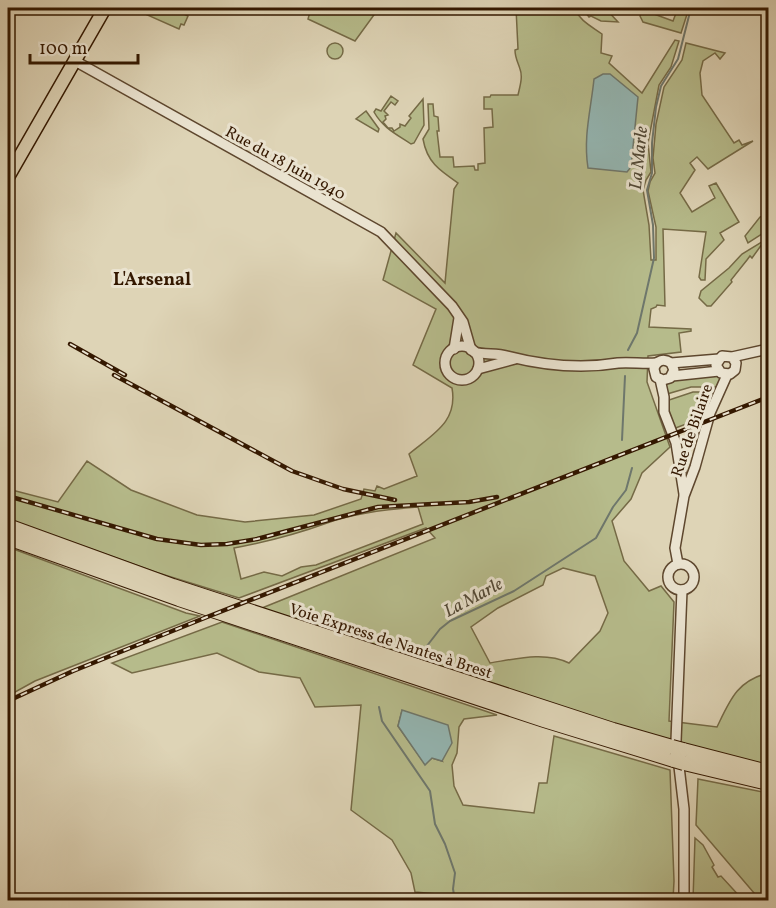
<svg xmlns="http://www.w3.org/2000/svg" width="776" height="908" viewBox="0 0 776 908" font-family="Vollkorn,serif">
<rect width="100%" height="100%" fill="#ded4b6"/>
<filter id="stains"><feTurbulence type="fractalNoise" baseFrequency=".00333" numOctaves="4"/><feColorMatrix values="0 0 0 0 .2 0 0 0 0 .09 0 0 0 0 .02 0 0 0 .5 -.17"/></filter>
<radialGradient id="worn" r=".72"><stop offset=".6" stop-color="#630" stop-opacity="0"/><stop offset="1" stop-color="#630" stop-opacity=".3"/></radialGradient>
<!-- green -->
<g fill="#b6bb8b" stroke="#756a46" stroke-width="1.5" fill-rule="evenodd">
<polygon points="137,8 186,8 184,14 188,16 184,25 181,24 179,29 136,10"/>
<polygon points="311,8 379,8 355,41 308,19"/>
<path d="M516,8H574C580,21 591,26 602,34L601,53L612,56L609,63L642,93L675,40L679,41L671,67L659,85L648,143L651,172L646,180L643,190L649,225L651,260H656V227L648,191L650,182L655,173L653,158L656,124L664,87L682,60L686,43L725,53L720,59L715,53L703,61L700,73L702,95L734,143L739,140L742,145L753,141L708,169L697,157L690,163L695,170L680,193L692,212L715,198L709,186L716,183L739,222L720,233L724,240L706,259L705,280H701L699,277L706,232L663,229L665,306L657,305L656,307L651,309L649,327L691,329V331L679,333L681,352L648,356L647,382L670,447L642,473L631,499L612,521L624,561L649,591L661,586L674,602L669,721L717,727C730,700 737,681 768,673V766L604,722L262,608L435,538L426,528L239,598L155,572L8,519V489L58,502L87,461L131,490L197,515L245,522L314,515L361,499L364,489L375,491L377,486L384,489L417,476L409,454C433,434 458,422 452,388L413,365L436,309L383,280L396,233L445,283L454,189L458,183C439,170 427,162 423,139L429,129L428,104H433L434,116L438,117L439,131H437L440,157H453L454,167L474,166L475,170H478V164L485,163L484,128L493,127L492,109H484V97H490L491,95H518C520,86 523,77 520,69C518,62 515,58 515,50L518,49ZM418,507L423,524L316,565L301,567L282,576L264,572L241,579L234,548C266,542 297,534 327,523C355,513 389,509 418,507ZM563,568L595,576L608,613L600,631L569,663C545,651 515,659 490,663L471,627L498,608L543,585L546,576Z"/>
<polygon points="582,8 605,8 618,22 601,21 591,16 589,17"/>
<polygon points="678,8 689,8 681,33 643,22 640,16 643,10 673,21"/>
<circle cx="335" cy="51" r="8"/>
<path d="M391,96L398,101L395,105L391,102L384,111L388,115L385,116L386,119L383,122L388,128H392L394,131L400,127V124L405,126L411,118L409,116L423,99L424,125L414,143L411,144C396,134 383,128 374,112L376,109L381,111Z"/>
<polygon points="366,111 379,129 378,132 356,119"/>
<polygon points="764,215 768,224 768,230 748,243 745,236 760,217"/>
<polygon points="765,240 752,258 750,256 747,260 731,280 732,282 711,306 707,306 699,298 701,291 729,268 742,254"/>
<polygon points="715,375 722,378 718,387 691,387 667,394 664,384 677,378"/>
<polygon points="693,392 715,392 702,418 673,429 669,418 666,401"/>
<polygon points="8,547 186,613 200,616 35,681 8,696"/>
<path d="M222,622L497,715L464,719L459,727L457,753L452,765L454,786L463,805L534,813L539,783H547L554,736L670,770L674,881L673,900H448L447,895L415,892L411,873L392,840L351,810L361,705L315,707L300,678L259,672L217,653L132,673L112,663ZM402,711L442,761L432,758L425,764L398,726Z"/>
<polygon points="698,779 768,793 768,900 760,900 696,825"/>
<polygon points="695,838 703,845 714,865 712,867 718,877 721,876 743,900 693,900"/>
</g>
<!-- water -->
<g fill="#94b7b4" stroke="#6e776c" stroke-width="1.5">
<path d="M603,74H610L638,97L631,167L627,172L588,168C583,137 591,109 594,79Z"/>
<polygon points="402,710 448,725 452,743 442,761 432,758 425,765 398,726"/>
</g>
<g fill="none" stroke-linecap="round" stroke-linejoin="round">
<!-- stream -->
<g stroke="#6e776c" stroke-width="2">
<polyline points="628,350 637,333 654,258 653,225 647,190 652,173 652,143 656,107 661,86 678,59 691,8"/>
<polyline points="622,440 625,376"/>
<polyline points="423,651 440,629 450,621 514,591 596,538 613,507 626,490 632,468"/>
<polyline points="379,707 382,721 430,791 435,824 445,844 455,873 453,889 455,900"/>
</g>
<!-- minor casing -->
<g stroke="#5e472e" stroke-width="12">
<g id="minor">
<polyline points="75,61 381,232 452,306 463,322 471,350"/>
<circle cx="462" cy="363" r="17"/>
<polyline points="454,349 459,318"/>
<path d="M474,352C485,355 496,353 507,356C542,365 582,369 618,363C630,362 644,364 656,363"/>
<polyline points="732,357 736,363 735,370 730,374 721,373 716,365 722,356 732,357 768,349"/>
<path d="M671,363L674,370L670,378L663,380L656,377L654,369C656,360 664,358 671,363L719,359"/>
<polyline points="478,369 515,359"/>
<polyline points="672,376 719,371"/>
<polyline points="660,379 664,397 664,412 676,443 684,494"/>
<polyline points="678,564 675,548 684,496 695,467 710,413 727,375"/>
<circle cx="681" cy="577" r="13"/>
<polyline points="682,590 676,741 684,809 684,900"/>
</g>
</g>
<!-- major casing -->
<g stroke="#341800" stroke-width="15">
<polyline id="major" points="8,177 105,8"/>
</g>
<!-- highway casing -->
<g stroke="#341800" stroke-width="16">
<g id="highway">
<polyline points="8,526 173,586 613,730 672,747"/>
<polyline points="8,538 179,599 544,720 674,760"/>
<polyline points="683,750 768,772"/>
<polyline points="684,763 768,783"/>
</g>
</g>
<!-- minor -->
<use href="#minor" stroke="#eae3d0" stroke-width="9"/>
<!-- major -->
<use href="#major" stroke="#ded4b6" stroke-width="12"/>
<!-- highway -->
<use href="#highway" stroke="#ded4b6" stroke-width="14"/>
<!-- rail casing -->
<g stroke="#341800" stroke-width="4.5">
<g id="rail">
<polyline points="70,344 125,375"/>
<polyline points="114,375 292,471 343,489 395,500"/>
<polyline points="8,496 157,539 201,545 227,544 257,539 378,507 469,502 497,497"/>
<polyline points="8,701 73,671 207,617 768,397"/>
</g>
</g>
<!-- rail -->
<use href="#rail" stroke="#eae3d0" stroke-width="2" stroke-dasharray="7" stroke-linecap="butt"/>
<!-- highway-bridge casing -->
<g stroke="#341800" stroke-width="16" stroke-linecap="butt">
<g id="highway-bridge">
<polyline points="672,747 683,750"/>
<polyline points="674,760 684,763"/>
</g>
</g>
<!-- highway-bridge -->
<use href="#highway-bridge" stroke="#ded4b6" stroke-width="14"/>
</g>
<g text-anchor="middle" stroke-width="6" stroke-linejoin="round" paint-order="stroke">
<!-- street labels -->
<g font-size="16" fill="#341800" stroke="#eae3d0">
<text transform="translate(286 162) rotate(29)" y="6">Rue du 18 Juin 1940</text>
<text transform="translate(691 430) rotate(-71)" y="6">Rue de Bilaire</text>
<text transform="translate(391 640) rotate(18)" y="6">Voie Express de Nantes à Brest</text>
</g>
<!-- water labels -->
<g font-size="18" font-style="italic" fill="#514836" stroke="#eae3d0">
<text transform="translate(638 158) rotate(-84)" y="6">La Marle</text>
<text transform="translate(473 597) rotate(-28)" y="6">La Marle</text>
</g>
<!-- neighbourhood labels -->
<g font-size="18" font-weight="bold" fill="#341800" stroke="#eae3d0">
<text x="152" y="285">L'Arsenal</text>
</g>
</g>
<!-- margin -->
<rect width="776" height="908" fill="none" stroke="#ded4b6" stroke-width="30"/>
<rect x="9" y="9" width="758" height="890" fill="none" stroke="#341800" stroke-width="3"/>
<rect x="15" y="15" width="746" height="878" fill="none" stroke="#341800" stroke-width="1.5"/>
<!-- scale -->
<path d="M30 54v9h108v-9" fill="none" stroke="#341800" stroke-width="3"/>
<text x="39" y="54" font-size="18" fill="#341800" stroke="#eae3d0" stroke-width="4.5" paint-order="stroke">100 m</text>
<rect width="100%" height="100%" filter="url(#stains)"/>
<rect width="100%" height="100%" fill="url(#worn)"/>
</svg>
